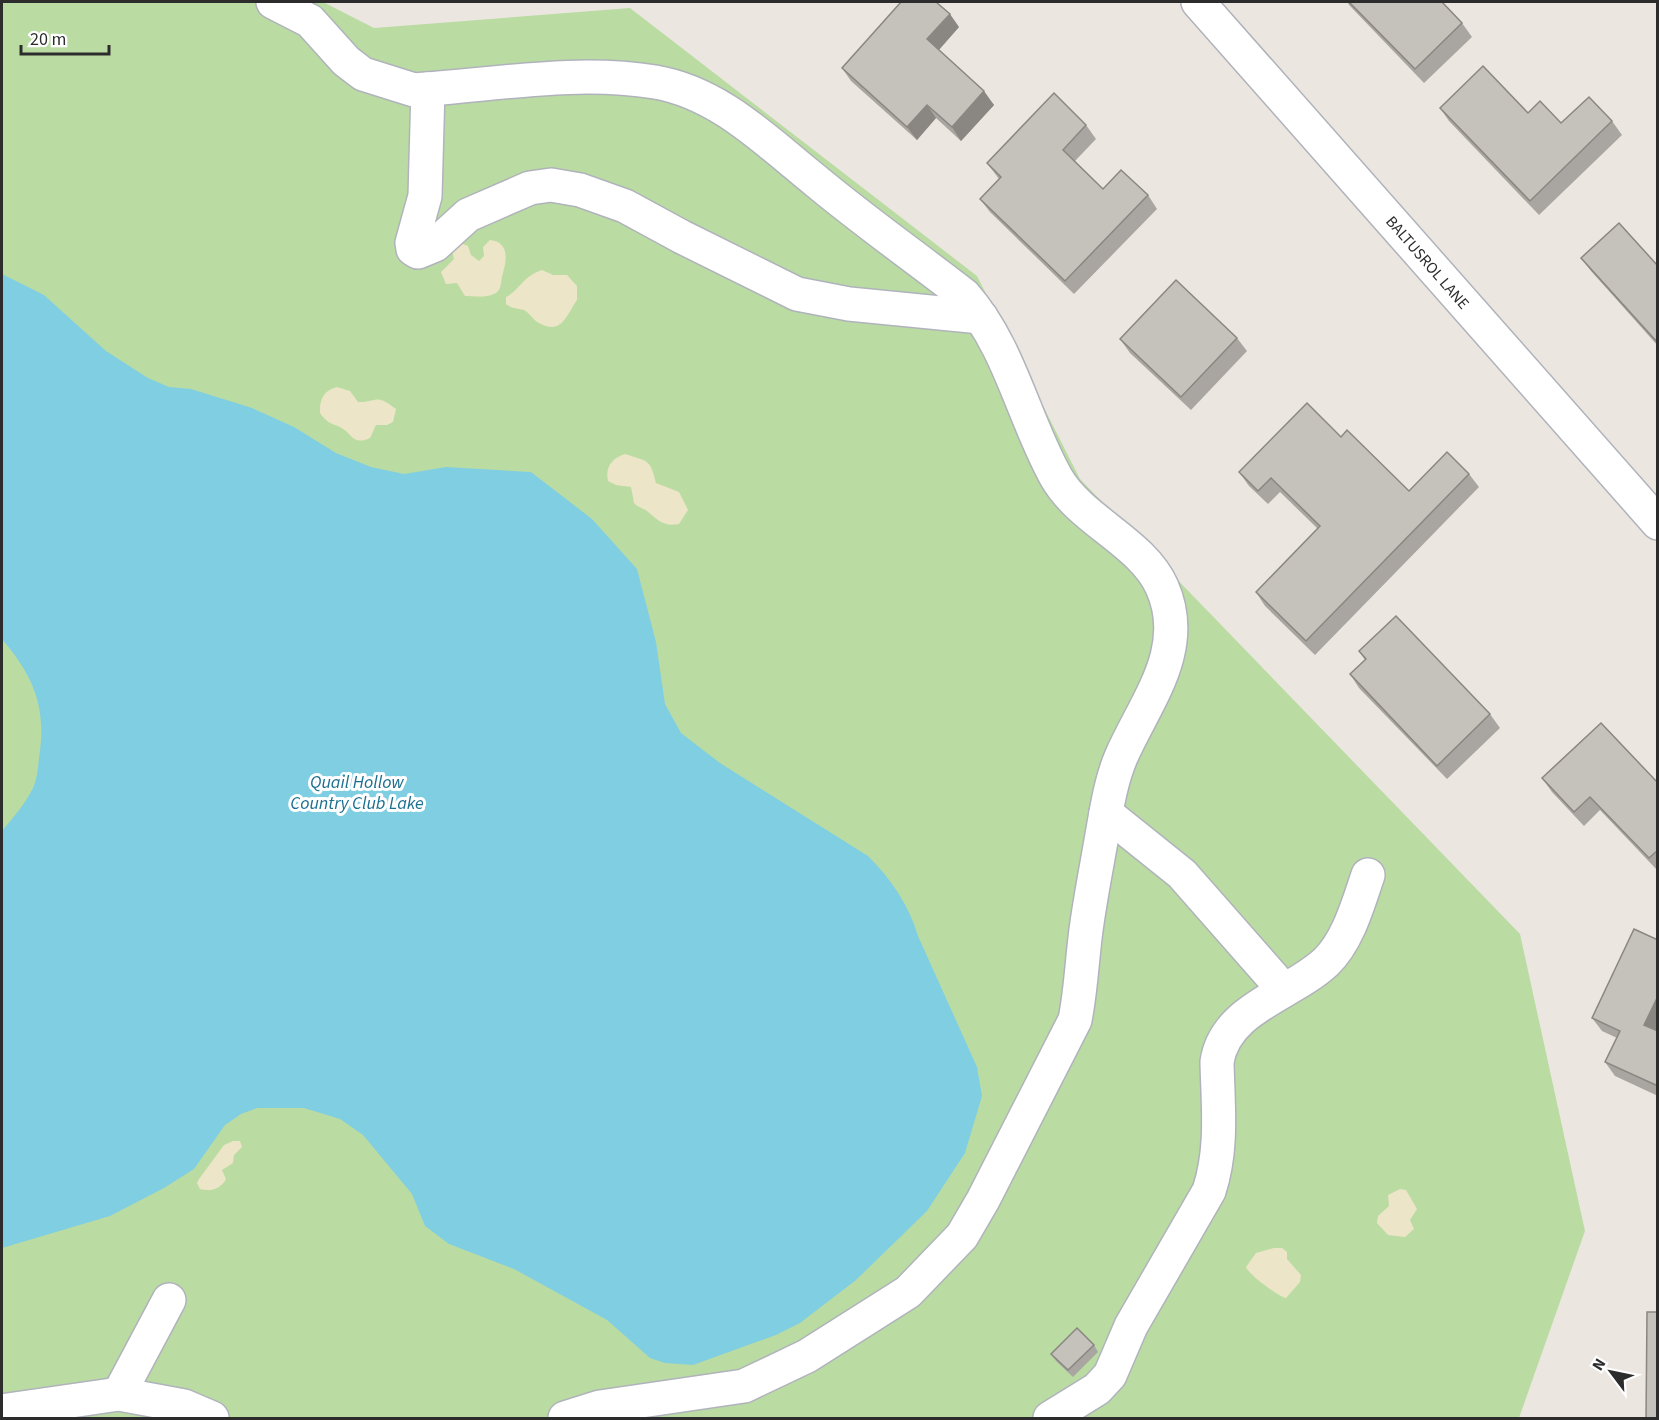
<svg xmlns="http://www.w3.org/2000/svg" width="1659" height="1420" viewBox="0 0 1659 1420" font-family="'Source Sans 3',sans-serif">
<rect width="100%" height="100%" fill="#ece6e0"/>
<!-- green -->
<polygon fill="#badca3" points="2,2 323,2 374,28 630,8 977,276 1080,479 1520,934 1585,1231 1519,1418 2,1418"/>
<!-- sand -->
<g fill="#ede5c7">
<path d="M490,240C509,242 507,259 503,273C500,281 503,290 494,294C485,298 474,296 465,296L457,283L446,284L441,272L454,259L452,251L458,242L468,246L471,255L479,261L484,256L483,247Z"/>
<path d="M542,270L553,275H567L577,286V300C567,314 562,336 539,323C533,320 530,313 524,310C517,308 512,309 506,304V297C520,290 523,276 542,270Z"/>
<path d="M337,387L350,391L358,402C379,402 375,393 396,409L393,422L387,425H376L370,438C352,446 352,433 340,427C330,423 326,422 320,413C319,400 324,390 337,387Z"/>
<path d="M625,454C648,462 650,458 656,483L679,492L688,510L679,524C663,527 658,520 647,511C643,508 639,508 634,503L631,487L616,485L608,481C605,467 612,458 625,454Z"/>
<path d="M233,1141H240L242,1147L234,1155L233,1163L222,1170L226,1179C221,1189 210,1192 200,1189L197,1183L199,1179L224,1145Z"/>
<polygon points="1400,1189 1406,1190 1417,1209 1410,1220 1414,1229 1405,1237 1388,1235 1377,1223 1378,1216 1389,1206 1388,1195"/>
<path d="M1274,1248H1282L1287,1252V1259L1301,1275L1300,1282L1286,1298C1279,1297 1248,1274 1246,1267L1256,1253Z"/>
</g>
<!-- water -->
<path fill="#80cee1" d="M2,274L44,295L106,351L148,378L169,387L191,389L252,408L294,427L336,453L371,467L404,474L446,467L531,472L592,519L637,569L656,642L665,704L681,733L720,763L868,856C891,879 909,905 918,936L977,1067L982,1096L965,1153L927,1211L856,1280L800,1323L776,1335L693,1365L665,1363L650,1358L607,1320L514,1269L449,1244L425,1226L412,1194L363,1135L340,1119L304,1108H257L241,1114L225,1125L194,1169L164,1188L110,1216L2,1248V831C13,818 24,805 32,790C37,781 38,768 39,758C47,708 34,677 2,639Z"/>
<g fill="none" stroke-linecap="round" stroke-linejoin="round">
<!-- minor casing -->
<g stroke="#b0b3bb" stroke-width="36">
<g id="minor">
<path d="M273,2L310,21L346,61L363,74L414,90C494,85 575,69 655,82C720,93 767,142 816,181C864,221 915,257 964,295C1010,347 1023,418 1056,477C1081,521 1142,542 1162,587C1190,650 1145,702 1121,757C1110,783 1106,813 1101,841C1096,870 1090,900 1086,930C1082,960 1081,990 1075,1020L983,1200L962,1236L908,1292L807,1356L744,1386L600,1407L565,1418"/>
<polyline points="1198,2 1658,523"/>
<polyline points="428,89 425,196 412,243 413,249 418,252 435,245 468,215 530,188 551,185 580,190 625,206 682,237 797,294 849,304 981,317"/>
<polyline points="1106,813 1182,874 1284,990"/>
<polyline points="119,1394 169,1300"/>
<polyline points="2,1411 119,1394 184,1406 212,1418"/>
<path d="M1050,1418L1097,1389L1110,1375L1131,1326L1209,1191C1223,1149 1218,1106 1217,1062C1225,1008 1291,995 1326,962C1348,941 1358,904 1368,875"/>
</g>
</g>
<!-- minor -->
<use href="#minor" stroke="#fff" stroke-width="33"/>
</g>
<!-- wall -->
<g fill="#a9a6a1">
<polygon points="1347,2 1442,2 1462,23 1472,37 1424,83 1350,6"/>
<polygon points="959,27 939,50 994,105 961,141 936,118 917,140 851,81 842,68"/>
<polygon points="1440,108 1561,123 1612,121 1622,135 1539,215 1449,121"/>
<polygon points="1086,125 1096,139 1075,161 1103,189 1148,195 1157,209 1074,294 990,212 980,199 999,179 987,163"/>
<polygon points="1581,258 1658,266 1658,346 1591,271"/>
<polygon points="1237,338 1247,351 1191,410 1130,353 1120,339"/>
<polygon points="1341,437 1409,491 1469,474 1479,487 1315,655 1265,606 1256,592 1318,529 1280,492 1268,504 1249,486 1239,472"/>
<polygon points="1359,651 1490,714 1500,728 1447,779 1359,688 1350,674 1365,660"/>
<polygon points="1542,778 1658,783 1658,871 1600,810 1584,826 1552,792"/>
<polygon points="1592,1018 1658,1031 1658,1096 1615,1076 1605,1062 1617,1038 1602,1031"/>
<polygon points="1094,1345 1098,1352 1073,1377 1056,1361 1051,1354"/>
</g>
<!-- shaded-wall -->
<g fill="#8a8783">
<polygon points="950,14 959,27 936,53 927,39"/>
<polygon points="984,91 994,105 961,141 952,127"/>
<polygon points="927,105 936,118 917,140 907,127"/>
<polygon points="1658,996 1658,1030 1653,1038 1644,1025"/>
</g>
<!-- building -->
<g fill="#c5c1bb" stroke="#8a8783" stroke-width="1.5">
<polygon points="901,2 936,2 950,14 927,39 984,91 952,127 927,105 907,127 842,68"/>
<polygon points="1349,2 1442,2 1462,23 1415,69"/>
<polygon points="1483,66 1528,113 1540,101 1561,123 1589,97 1612,121 1530,201 1440,108"/>
<polygon points="1054,93 1086,125 1063,150 1103,189 1121,170 1148,195 1065,281 980,199 1001,177 987,163"/>
<polygon points="1619,223 1658,266 1658,343 1581,258"/>
<polygon points="1176,280 1237,338 1181,397 1120,339"/>
<polygon points="1307,403 1341,437 1347,430 1409,491 1447,452 1469,474 1306,641 1256,592 1320,526 1271,478 1258,491 1239,472"/>
<polygon points="1396,616 1490,714 1437,766 1350,674 1366,659 1359,651"/>
<polygon points="1601,723 1658,783 1658,850 1649,858 1590,797 1574,812 1542,778"/>
<polygon points="1634,929 1658,940 1658,996 1644,1025 1658,1031 1658,1086 1605,1062 1620,1031 1592,1018"/>
<polygon points="1647,1312 1658,1312 1658,1419 1646,1419"/>
<polygon points="1077,1328 1094,1345 1068,1370 1051,1354"/>
</g>
<g text-anchor="middle" stroke-width="6" stroke-linejoin="round" paint-order="stroke">
<!-- street labels -->
<g font-size="16" fill="#2c2c2c" stroke="#fff">
<text transform="translate(1428 262) rotate(49)" y="6">BALTUSROL LANE</text>
</g>
<!-- water labels -->
<g font-size="18" font-style="italic" fill="#1d6f8f" stroke="#fff">
<text x="357" y="788">Quail Hollow<tspan x="357" dy="21">Country Club Lake</tspan></text>
</g>
</g>
<!-- border -->
<rect width="1659" height="1420" fill="none" stroke="#2c2c2c" stroke-width="6"/>
<!-- north arrow -->
<g transform="translate(1611 1372) rotate(302)" stroke="#ffffff" stroke-width="4.5" paint-order="stroke">
<path d="M0-4.5L10 22L0 15L-10 22Z" fill="#2c2c2c"/>
<text y="-9" font-size="16" font-weight="bold" text-anchor="middle" fill="#2c2c2c">N</text>
</g>
<!-- scale -->
<path d="M21 45v9h88v-9" fill="none" stroke="#2c2c2c" stroke-width="3"/>
<text x="30" y="45" font-size="18" fill="#2c2c2c" stroke="#ffffff" stroke-width="4.5" paint-order="stroke">20 m</text>
</svg>
